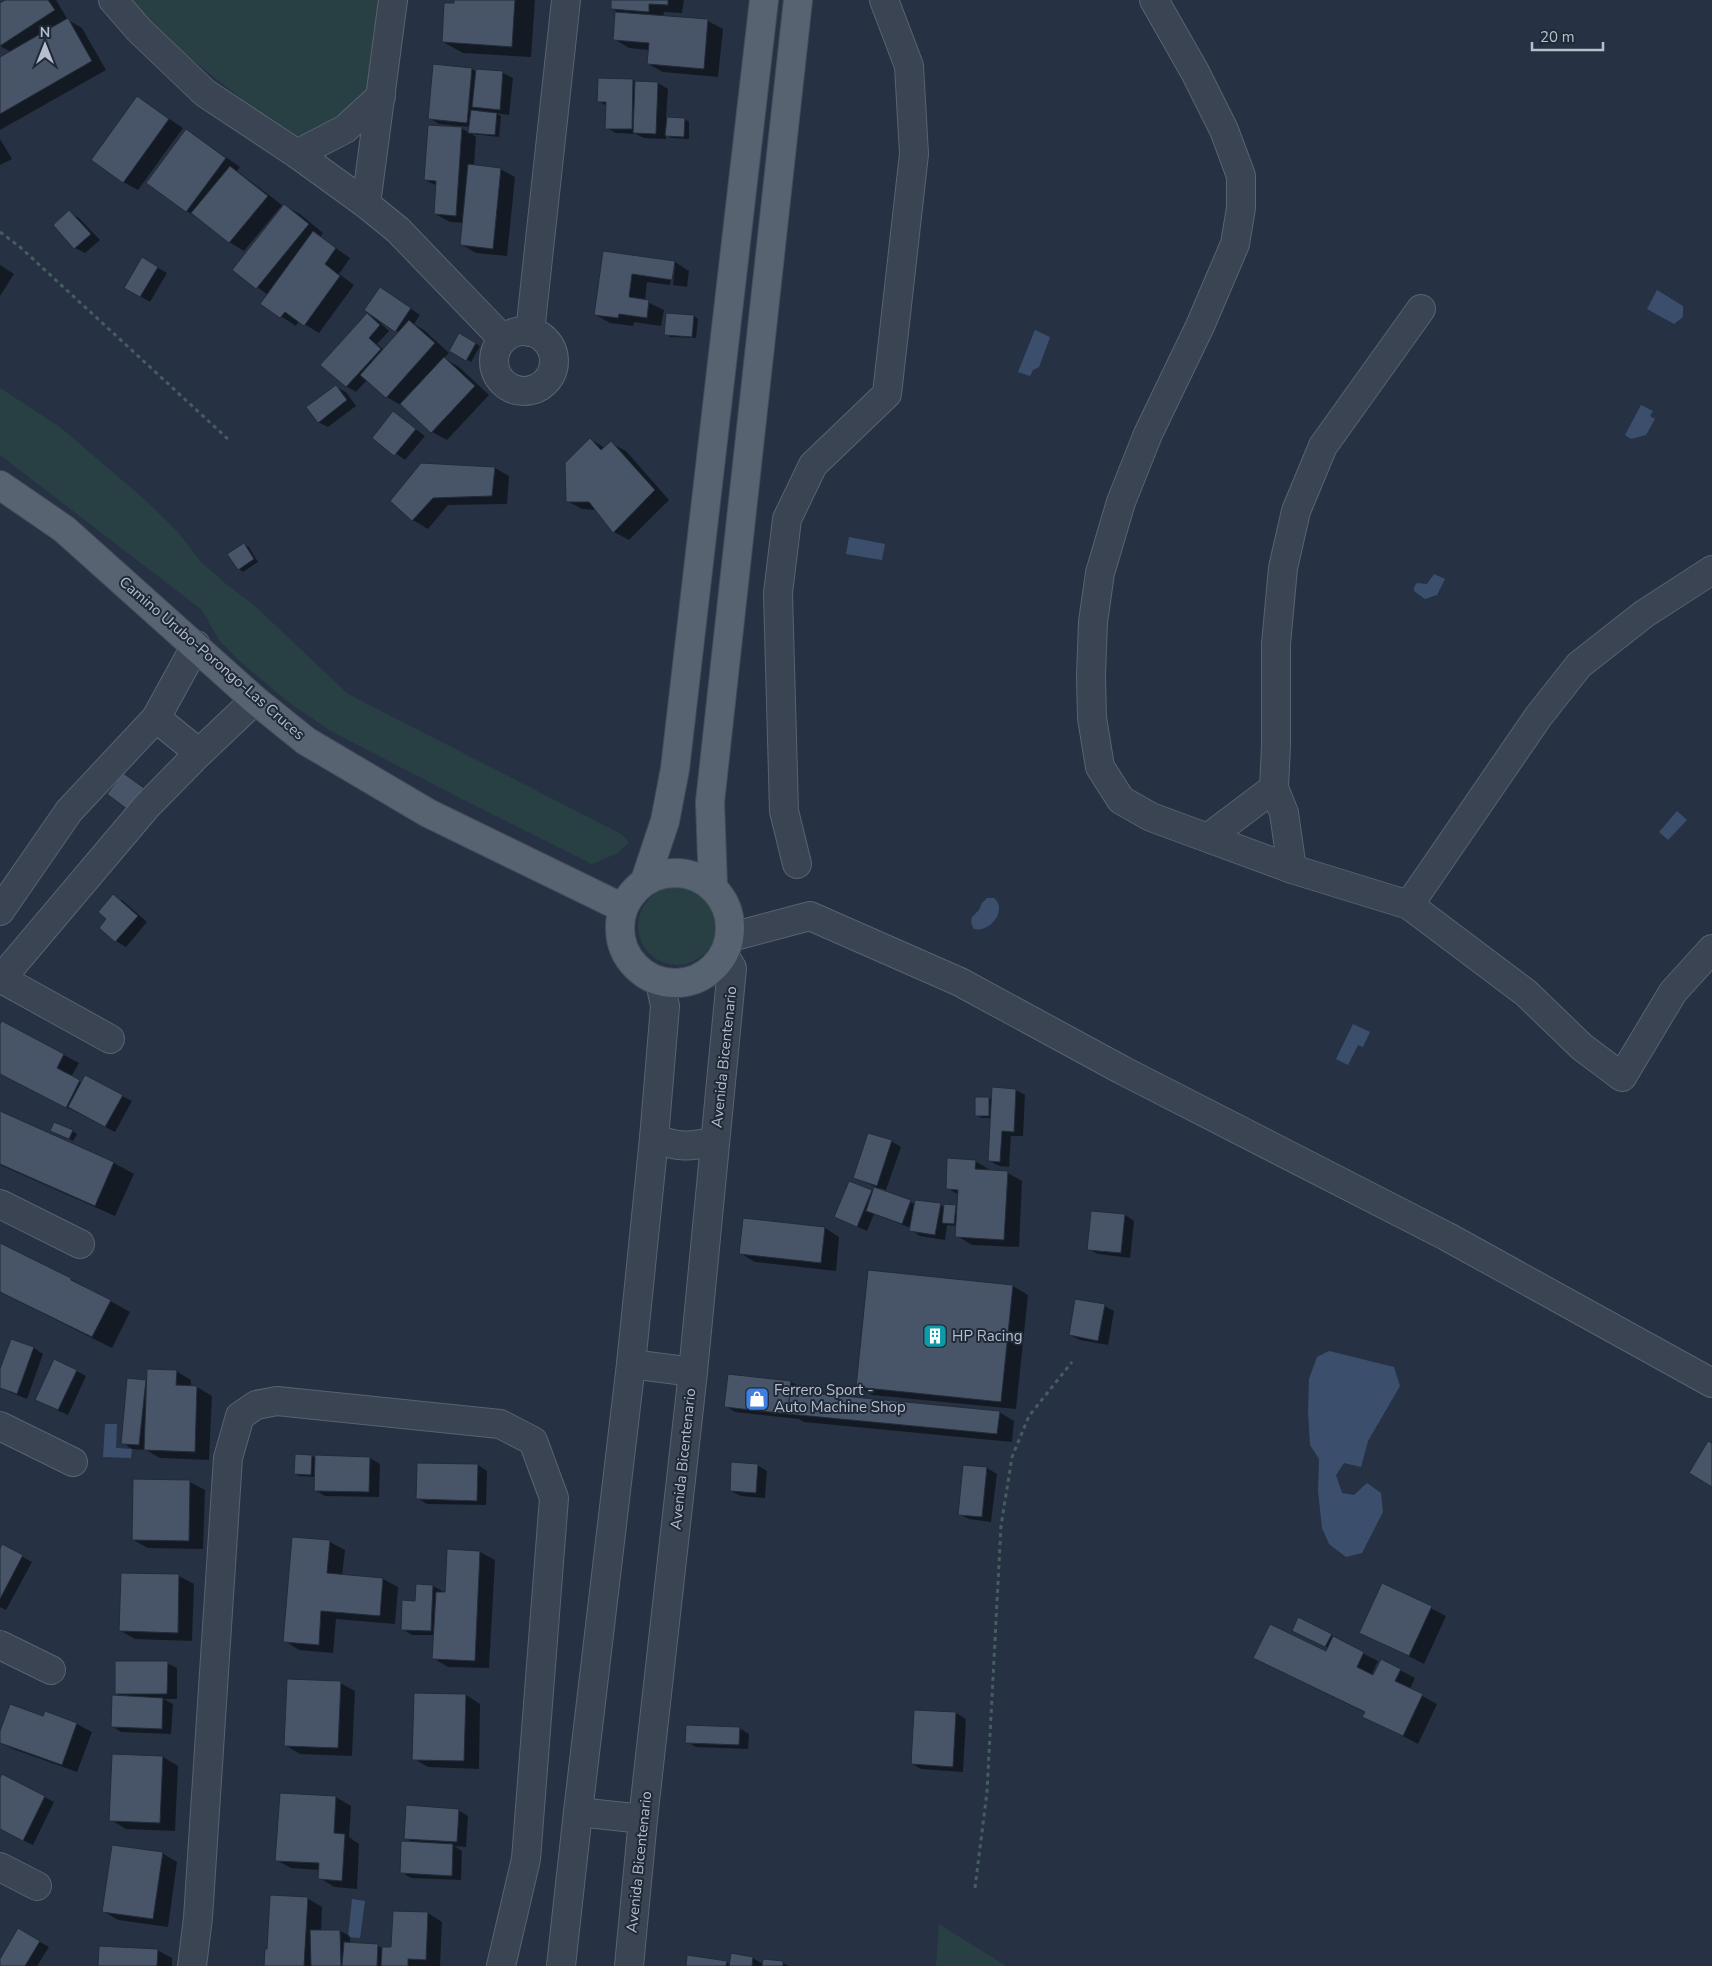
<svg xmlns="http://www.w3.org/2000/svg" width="1712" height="1966" viewBox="0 0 1712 1966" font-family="'Nunito Sans',sans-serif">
<rect width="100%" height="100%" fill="#263243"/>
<!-- green -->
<g fill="#284044">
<polygon points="128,0 380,0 368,93 351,114 296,142 147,24"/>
<polygon points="0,388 60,427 144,499 178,532 200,561 225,583 256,607 348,694 621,834 629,842 618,853 592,864 458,797 329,730 290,703 238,660 219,640 202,610 0,455"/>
<circle cx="677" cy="926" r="39"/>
<polygon points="939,1924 1006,1966 936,1966"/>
</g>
<!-- water -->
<g fill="#3b4f6c">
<polygon points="1657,290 1683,306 1683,317 1674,324 1647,309"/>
<polygon points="1035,330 1050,337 1039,367 1033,370 1030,376 1018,372"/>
<polygon points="1641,405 1653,411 1650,416 1655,419 1646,435 1631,439 1625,435"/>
<polygon points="849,537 885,544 882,560 846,554"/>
<polygon points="1434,574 1445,579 1437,595 1425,599 1414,591 1414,587 1417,583 1427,584"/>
<polygon points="1677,811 1687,820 1668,840 1659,832"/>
<path d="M987,898H994C1008,910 990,933 974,929L971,923L972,917L979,910L982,903Z"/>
<polygon points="1353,1024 1370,1032 1363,1047 1358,1045 1348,1065 1336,1059"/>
<polygon points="1329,1351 1394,1367 1400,1386 1368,1441 1361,1467 1344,1463 1336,1475 1342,1493 1354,1495 1367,1483 1381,1493 1383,1512 1362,1553 1346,1557 1329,1544 1322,1528 1318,1491 1319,1459 1310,1445 1308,1411 1309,1379 1317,1357"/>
<polygon points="105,1424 117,1424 116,1448 132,1449 131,1458 103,1457"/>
<polygon points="352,1899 365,1901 360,1938 348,1937"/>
</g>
<!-- shadow -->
<g fill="#0007">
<polygon points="7,0 56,0 68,20 82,28 106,70 0,130 0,58 11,52 0,46 0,5"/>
<polygon points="456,0 535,0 531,57 463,53 443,42"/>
<polygon points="613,0 684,0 682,13 664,12 663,17 708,21 723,29 718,77 663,72 648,64 649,50 629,48 614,39 616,11 612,9"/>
<polygon points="434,65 472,69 477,72 477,70 503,73 513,78 509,115 496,113 501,116 499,137 472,134 476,137 474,166 500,169 515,177 507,256 476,253 462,245 464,223 450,222 435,214 437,186 425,180 461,128 470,133 470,127 439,124 429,118"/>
<polygon points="599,79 633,80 637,82 658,83 668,89 666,118 685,119 689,122 689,139 671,138 666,135 666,139 644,138 636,134 616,133 607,128 607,106 598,101"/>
<polygon points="138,98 183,128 138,190 123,182"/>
<polygon points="187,130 240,167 237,171 282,205 244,251 229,242 201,219 186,211"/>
<polygon points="0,139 12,159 0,165"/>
<polygon points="285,206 300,214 323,233 320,237 350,258 339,274 354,285 319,333 299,321 296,326 262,304 268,295 234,270"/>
<polygon points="69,212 79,218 100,240 85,253 75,248"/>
<polygon points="604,253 675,262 689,271 687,287 673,285 675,266 673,266 670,285 647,282 645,301 664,310 661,326 634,322 633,326 610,323 596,315"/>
<polygon points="142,259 167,273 150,302 126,288"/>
<polygon points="0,265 14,274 0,296"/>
<polygon points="390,294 420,315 414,324 424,330 449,353 444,358 459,367 489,395 447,440 432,432 403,405 402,406 387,397 367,380 356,392 346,386 367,314 376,319 389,331 377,344 384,350 399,333 396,330"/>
<polygon points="694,316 698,319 696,338 670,337 666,334"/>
<polygon points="459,334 480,346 471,362 450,350"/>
<polygon points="336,387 346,392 356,406 328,427 318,422"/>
<polygon points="394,413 425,436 405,460 374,438"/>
<polygon points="590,439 605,448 611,443 626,451 669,500 629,540 614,532 596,510 582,509 567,501"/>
<polygon points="495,468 509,476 507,504 448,505 428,529 413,520 391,501"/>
<polygon points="244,545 249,547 258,562 243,572 239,569"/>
<polygon points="113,896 123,901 147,922 126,947 116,941 101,928 108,919"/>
<polygon points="2,1022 79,1063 71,1077 82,1083 122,1096 132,1101 115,1132 0,1073 0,1027"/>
<polygon points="1016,1090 1025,1095 1023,1136 1011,1136 1009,1167 999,1166 990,1161 991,1118 981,1118 976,1115 989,1098 992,1100"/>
<polygon points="0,1113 114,1163 134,1174 115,1216 0,1165"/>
<polygon points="72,1131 77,1134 73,1141 56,1133"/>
<polygon points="891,1141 901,1147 886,1190 880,1188 879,1190 915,1204 940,1205 945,1207 955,1206 958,1208 959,1195 947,1188 975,1161 990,1170 990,1171 1008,1173 1022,1181 1019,1247 972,1245 957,1236 957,1226 947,1225 945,1240 920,1236 911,1230 911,1228 874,1214 867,1231 836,1217 871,1191 874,1193 876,1187 855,1178"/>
<polygon points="1125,1215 1134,1221 1130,1258 1098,1254 1088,1249"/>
<polygon points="825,1228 839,1237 836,1271 755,1262 740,1253"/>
<polygon points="0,1244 71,1279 130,1312 112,1348 0,1292"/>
<polygon points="869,1271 1013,1286 1028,1295 1016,1409 872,1395 857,1386"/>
<polygon points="1104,1306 1114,1311 1108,1345 1080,1340 1070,1335"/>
<polygon points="34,1348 43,1354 27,1399 0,1388 0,1373"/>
<polygon points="55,1360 86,1376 68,1415 46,1405"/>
<polygon points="176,1371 191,1380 191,1387 197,1387 212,1396 209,1460 160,1458 146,1450 132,1449 123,1443 145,1381 148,1383"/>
<polygon points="729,1376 791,1382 801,1387 800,1393 999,1412 1014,1421 1012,1442 804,1422 799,1419 735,1412 726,1406"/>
<polygon points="312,1456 316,1458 316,1457 370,1458 380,1464 379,1497 325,1496 315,1490 315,1477 299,1476 295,1473"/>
<polygon points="478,1465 487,1471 486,1505 427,1504 417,1498"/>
<polygon points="757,1465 767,1471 765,1498 741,1496 731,1491"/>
<polygon points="965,1466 987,1468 997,1474 991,1522 969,1519 959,1514"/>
<polygon points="134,1480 190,1482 205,1490 203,1549 148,1548 133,1540"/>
<polygon points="330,1542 345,1550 342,1576 383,1579 398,1587 395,1624 336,1619 333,1653 299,1650 285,1641"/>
<polygon points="3,1546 32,1562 6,1610 0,1607 0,1552"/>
<polygon points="448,1550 480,1552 495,1560 489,1668 448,1667 433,1658 435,1635 412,1635 402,1629 416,1602 433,1586 446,1593"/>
<polygon points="122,1574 179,1576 194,1584 192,1641 135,1639 121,1631"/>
<polygon points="1383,1584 1446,1616 1424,1664 1361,1632"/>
<polygon points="1298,1632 1331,1635 1336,1637 1335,1639 1378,1661 1371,1676 1374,1677 1400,1670 1415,1678 1410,1689 1437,1704 1418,1744 1364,1716 1366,1713 1255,1658 1327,1652 1329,1648"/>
<polygon points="167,1663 177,1668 177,1699 164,1699 173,1704 171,1734 121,1732 112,1726 122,1697 116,1693"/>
<polygon points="340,1683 355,1691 352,1756 300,1754 285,1745"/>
<polygon points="466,1695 480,1704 479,1769 428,1767 414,1759"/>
<polygon points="46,1713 77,1724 92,1732 77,1772 13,1749 0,1742 0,1735 44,1717"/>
<polygon points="956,1713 966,1719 963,1772 921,1769 912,1764"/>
<polygon points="739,1728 749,1734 748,1749 696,1747 687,1742"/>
<polygon points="163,1757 178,1766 175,1831 126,1829 111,1820"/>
<polygon points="3,1776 54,1802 33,1845 0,1829 0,1781"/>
<polygon points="336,1797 351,1806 349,1837 359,1844 357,1889 334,1887 320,1878 320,1870 291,1868 276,1860"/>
<polygon points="458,1810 468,1816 466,1847 454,1846 462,1851 461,1880 411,1878 401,1872 414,1843 405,1838"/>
<polygon points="162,1853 177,1862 168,1927 118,1920 103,1911"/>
<polygon points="307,1898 322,1907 321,1931 340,1931 350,1936 350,1944 378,1946 383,1948 393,1949 428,1913 442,1922 440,1966 265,1966 269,1950"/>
<polygon points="19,1930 49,1947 37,1966 3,1966 0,1964"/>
<polygon points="157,1950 172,1958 172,1966 99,1966"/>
<polygon points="732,1955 753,1958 763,1964 764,1960 783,1963 789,1966 687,1966 688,1957 727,1963 731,1965"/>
</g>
<!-- building -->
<g fill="#485467" stroke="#212b3a">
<polygon points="5,0 48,0 55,10 0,46 0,3"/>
<polygon points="454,0 515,0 512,47 442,42 444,3 454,3"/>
<polygon points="611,0 668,0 668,5 649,4 649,12 611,9"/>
<polygon points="615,12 708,19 704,69 647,64 649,43 613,40"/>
<polygon points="68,18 92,61 0,114 0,57"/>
<polygon points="433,64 472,68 467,123 428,119"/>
<polygon points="476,69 503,71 500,110 472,107"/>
<polygon points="598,78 633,79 632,129 605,129 606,102 597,102"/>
<polygon points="635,81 658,82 656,134 633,133"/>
<polygon points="137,96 169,119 123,183 91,160"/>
<polygon points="471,110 497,113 495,135 468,133"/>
<polygon points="667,117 685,118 684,137 665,136"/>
<polygon points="428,125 462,127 456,216 434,214 436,181 424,180"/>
<polygon points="186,129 226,158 186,212 146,183"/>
<polygon points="468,164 501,168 493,249 460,245"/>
<polygon points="230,166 268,196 229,243 191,213"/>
<polygon points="284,204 309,224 256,289 232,270"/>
<polygon points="69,210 91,234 74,249 53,225"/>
<polygon points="313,231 336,248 325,264 340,276 304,326 285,312 280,318 260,304"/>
<polygon points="603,251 675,261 672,280 632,274 629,297 649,300 647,318 619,314 618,318 594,315"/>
<polygon points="142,257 158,267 140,297 124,288"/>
<polygon points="380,287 411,308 395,332 364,310"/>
<polygon points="367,313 380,325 369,338 381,349 346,387 320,365"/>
<polygon points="666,313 694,315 692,337 664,335"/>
<polygon points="409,320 435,343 386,398 360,375"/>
<polygon points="459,333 476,343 466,361 449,351"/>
<polygon points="444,357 475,386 431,433 400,404"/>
<polygon points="336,385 347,400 318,423 306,407"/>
<polygon points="393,411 416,429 394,456 372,438"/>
<polygon points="590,438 601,450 611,441 655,490 613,533 589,502 566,502 565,463"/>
<polygon points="421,463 495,467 492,496 433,498 412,521 390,501"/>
<polygon points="244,543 254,559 238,570 227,554"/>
<polygon points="123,773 144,788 127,809 107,794"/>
<polygon points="113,894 138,916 115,942 99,928 106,919 98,912"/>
<polygon points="2,1021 64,1054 57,1068 80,1080 66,1108 0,1074 0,1024"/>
<polygon points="85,1075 123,1095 105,1127 68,1107"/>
<polygon points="992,1087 1016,1089 1014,1132 1002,1131 1000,1162 988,1161"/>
<rect x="975" y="1097" width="14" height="19"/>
<polygon points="0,1111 114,1162 95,1206 0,1164"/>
<polygon points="54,1122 73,1130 69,1139 50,1131"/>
<polygon points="868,1133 892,1140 877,1186 853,1178"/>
<polygon points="947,1158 976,1160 975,1169 1008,1171 1004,1240 955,1237 958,1190 946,1189"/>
<polygon points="849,1181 872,1190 857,1227 834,1217"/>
<polygon points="874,1187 911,1200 902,1224 866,1211"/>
<polygon points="915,1200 941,1203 935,1235 909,1231"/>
<polygon points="944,1204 956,1205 954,1224 942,1223"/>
<polygon points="1091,1211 1125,1214 1121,1253 1087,1250"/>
<polygon points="743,1218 825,1227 821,1263 739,1254"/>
<polygon points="0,1243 71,1278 71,1280 111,1300 92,1337 0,1292"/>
<polygon points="868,1270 1013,1285 1001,1402 856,1387"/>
<polygon points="1075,1299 1105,1304 1098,1341 1069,1335"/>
<polygon points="11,1339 34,1347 17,1394 0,1388 0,1369"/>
<polygon points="54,1359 77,1370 58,1410 35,1400"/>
<polygon points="147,1369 177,1370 176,1385 197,1386 195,1452 144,1450"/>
<polygon points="728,1374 791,1381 788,1414 724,1407"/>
<polygon points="127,1378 146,1380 139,1445 121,1444"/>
<polygon points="790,1391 1000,1411 997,1434 788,1414"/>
<polygon points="1708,1441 1712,1443 1712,1487 1689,1473"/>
<polygon points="295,1454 312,1455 311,1475 294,1474"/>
<polygon points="315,1455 370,1457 369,1492 314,1491"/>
<polygon points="731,1462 758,1464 756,1493 730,1491"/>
<polygon points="417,1463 478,1464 477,1501 416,1499"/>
<polygon points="963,1465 987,1467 982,1517 958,1515"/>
<polygon points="133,1479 190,1480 189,1541 132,1540"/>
<polygon points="292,1537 330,1540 327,1573 383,1578 380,1616 321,1611 319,1645 283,1642"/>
<polygon points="2,1544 23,1555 0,1599 0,1549"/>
<polygon points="447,1549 480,1551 475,1661 432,1659 436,1592 445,1592"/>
<polygon points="121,1573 179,1574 178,1633 119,1631"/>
<polygon points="1382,1583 1432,1606 1409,1656 1359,1633"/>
<polygon points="416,1584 433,1585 431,1631 401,1630 402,1600 415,1601"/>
<polygon points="1298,1617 1332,1634 1325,1647 1292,1631"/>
<polygon points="1270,1624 1326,1651 1333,1636 1364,1652 1357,1667 1373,1675 1381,1659 1401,1669 1395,1681 1423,1694 1403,1736 1362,1717 1365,1712 1253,1658"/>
<polygon points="115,1661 168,1661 167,1694 115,1694"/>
<polygon points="287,1679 341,1681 338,1748 284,1746"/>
<polygon points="414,1693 466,1694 464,1761 412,1760"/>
<polygon points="112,1695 163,1698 162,1729 111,1727"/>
<polygon points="10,1704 43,1716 45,1711 77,1723 62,1765 0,1743 0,1731"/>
<polygon points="914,1710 956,1712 953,1767 911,1764"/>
<polygon points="686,1725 740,1727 739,1745 685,1743"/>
<polygon points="112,1754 163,1756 160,1823 109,1821"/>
<polygon points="2,1774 45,1796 23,1841 0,1829 0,1778"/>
<polygon points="280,1793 336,1796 334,1833 345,1834 342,1881 318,1879 319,1863 275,1861"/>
<polygon points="406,1805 459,1809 457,1842 404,1839"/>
<polygon points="401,1841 453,1844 452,1876 400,1873"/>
<polygon points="112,1845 163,1852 153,1919 102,1912"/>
<polygon points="270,1895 308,1897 304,1966 264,1966 265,1949 267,1949"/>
<polygon points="393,1911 428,1912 426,1960 408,1959 408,1966 381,1966 382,1947 391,1947"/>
<polygon points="18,1928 40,1941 25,1966 0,1966 0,1959"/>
<polygon points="310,1930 340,1930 341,1966 311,1966"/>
<polygon points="344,1942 378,1944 377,1966 342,1966"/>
<polygon points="99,1946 158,1949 157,1966 98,1966"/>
<polygon points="731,1953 753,1957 752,1966 729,1966"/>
<polygon points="687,1955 727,1961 726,1966 686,1966"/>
<polygon points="763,1959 783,1961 783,1966 762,1966"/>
</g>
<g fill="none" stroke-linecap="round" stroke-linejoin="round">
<!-- minor casing -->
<g stroke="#596270" stroke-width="30">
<g id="minor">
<polyline points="113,0 139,30 205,93 297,154 366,204 398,230 503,339"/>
<polyline points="1154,0 1195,72 1224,130 1241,176 1241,208 1235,244 1200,326 1148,434 1121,502 1100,573 1093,622 1091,676 1092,718 1100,767 1121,800 1151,817 1292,869 1409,905 1526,993 1582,1047 1622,1077 1673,992 1712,949"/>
<polyline points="297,154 345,129 381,96"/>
<polyline points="366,204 393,0"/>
<circle cx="524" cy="361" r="30"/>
<polyline points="530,332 566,0"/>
<polyline points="156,718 199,753"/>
<polyline points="1209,837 1274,788"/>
<polyline points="797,864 784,811 778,593 787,519 813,465 887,394 914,154 909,66 884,0"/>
<polyline points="1292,869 1284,813 1274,788 1276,745 1276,644 1283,568 1296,511 1323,446 1421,309"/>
<polyline points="1409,905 1538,717 1579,665 1644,614 1712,570"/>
<polyline points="0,911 69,811 156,718 196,645"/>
<polyline points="731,937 810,916 960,982 1122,1070 1446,1236 1712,1383"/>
<polyline points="0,978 110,1039"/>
<polyline points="0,980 147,806 199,753 255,700"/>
<path d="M654,1138C677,1148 691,1147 715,1141"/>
<polyline points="0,1204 80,1244"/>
<polyline points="631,1364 693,1372"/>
<polyline points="0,1426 73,1462"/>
<polyline points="0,1645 51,1670"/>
<polyline points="578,1812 643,1819"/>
<polyline points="0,1867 37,1886"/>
<polyline points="192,1966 198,1918 228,1458 240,1416 256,1405 277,1401 500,1424 533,1441 554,1498 526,1859 501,1966"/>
<polyline points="561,1966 578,1812 631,1364 654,1138 665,1006 660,982"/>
<polyline points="629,1966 643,1819 693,1372 732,968 724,955"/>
</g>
</g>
<!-- major casing -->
<g stroke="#444d5c" stroke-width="30">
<g id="major">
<polyline points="0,485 64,529 255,700 306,741 428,813 623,908"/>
<circle cx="675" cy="928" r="55"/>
<polyline points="645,881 665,821 675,769 764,0"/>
<polyline points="713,886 710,802 798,0"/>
</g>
</g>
<!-- path -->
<g stroke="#465d60" stroke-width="3" stroke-dasharray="4 4" stroke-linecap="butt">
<polyline points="0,232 20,247 229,440"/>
<polyline points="975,1888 987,1792 1001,1526 1012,1457 1029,1416 1072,1362"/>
</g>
<!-- minor -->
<use href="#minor" stroke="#3a4452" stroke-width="28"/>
<!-- major -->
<use href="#major" stroke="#586372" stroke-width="28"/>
</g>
<!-- icons -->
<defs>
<g id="building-square" transform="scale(1.25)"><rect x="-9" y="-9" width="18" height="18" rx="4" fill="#0f9aa8" stroke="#1f2938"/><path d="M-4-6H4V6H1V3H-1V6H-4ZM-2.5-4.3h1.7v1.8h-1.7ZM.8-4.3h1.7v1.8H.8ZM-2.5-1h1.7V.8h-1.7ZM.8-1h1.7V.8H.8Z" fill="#fff"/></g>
<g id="shop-square" transform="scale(1.25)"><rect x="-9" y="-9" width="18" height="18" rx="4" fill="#3f7fe0" stroke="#1f2938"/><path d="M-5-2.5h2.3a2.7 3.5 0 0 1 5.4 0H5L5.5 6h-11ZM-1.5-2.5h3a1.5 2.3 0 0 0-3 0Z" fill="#fff"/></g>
</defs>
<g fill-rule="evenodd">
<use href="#building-square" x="935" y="1336"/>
<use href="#shop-square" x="757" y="1399"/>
</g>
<g text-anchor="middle" stroke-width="4" stroke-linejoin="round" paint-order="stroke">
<!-- street labels -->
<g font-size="15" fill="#b8bfcc" stroke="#1f2938">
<text transform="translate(212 658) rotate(41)" y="5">Camino Urubo-Porongo-Las Cruces</text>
<text transform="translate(724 1057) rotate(-84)" y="5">Avenida Bicentenario</text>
<text transform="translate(683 1459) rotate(-84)" y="5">Avenida Bicentenario</text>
<text transform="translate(639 1862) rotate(-84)" y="5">Avenida Bicentenario</text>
</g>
<!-- poi labels -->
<g font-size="15" fill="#b8bfcc" stroke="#1f2938" text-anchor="start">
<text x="952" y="1341">HP Racing</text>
<text x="774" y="1395">Ferrero Sport -<tspan x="774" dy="17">Auto Machine Shop</tspan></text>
</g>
</g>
<!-- north arrow -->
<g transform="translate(45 45)" stroke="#1f2938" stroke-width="4" paint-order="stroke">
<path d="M0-4L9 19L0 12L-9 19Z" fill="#b8bfcc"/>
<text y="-8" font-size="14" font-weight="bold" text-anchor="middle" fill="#b8bfcc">N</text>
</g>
<!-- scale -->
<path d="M1532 42v8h71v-8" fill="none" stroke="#b8bfcc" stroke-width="2.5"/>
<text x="1540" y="42" font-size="15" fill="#b8bfcc" stroke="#1f2938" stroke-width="4" paint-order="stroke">20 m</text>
</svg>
